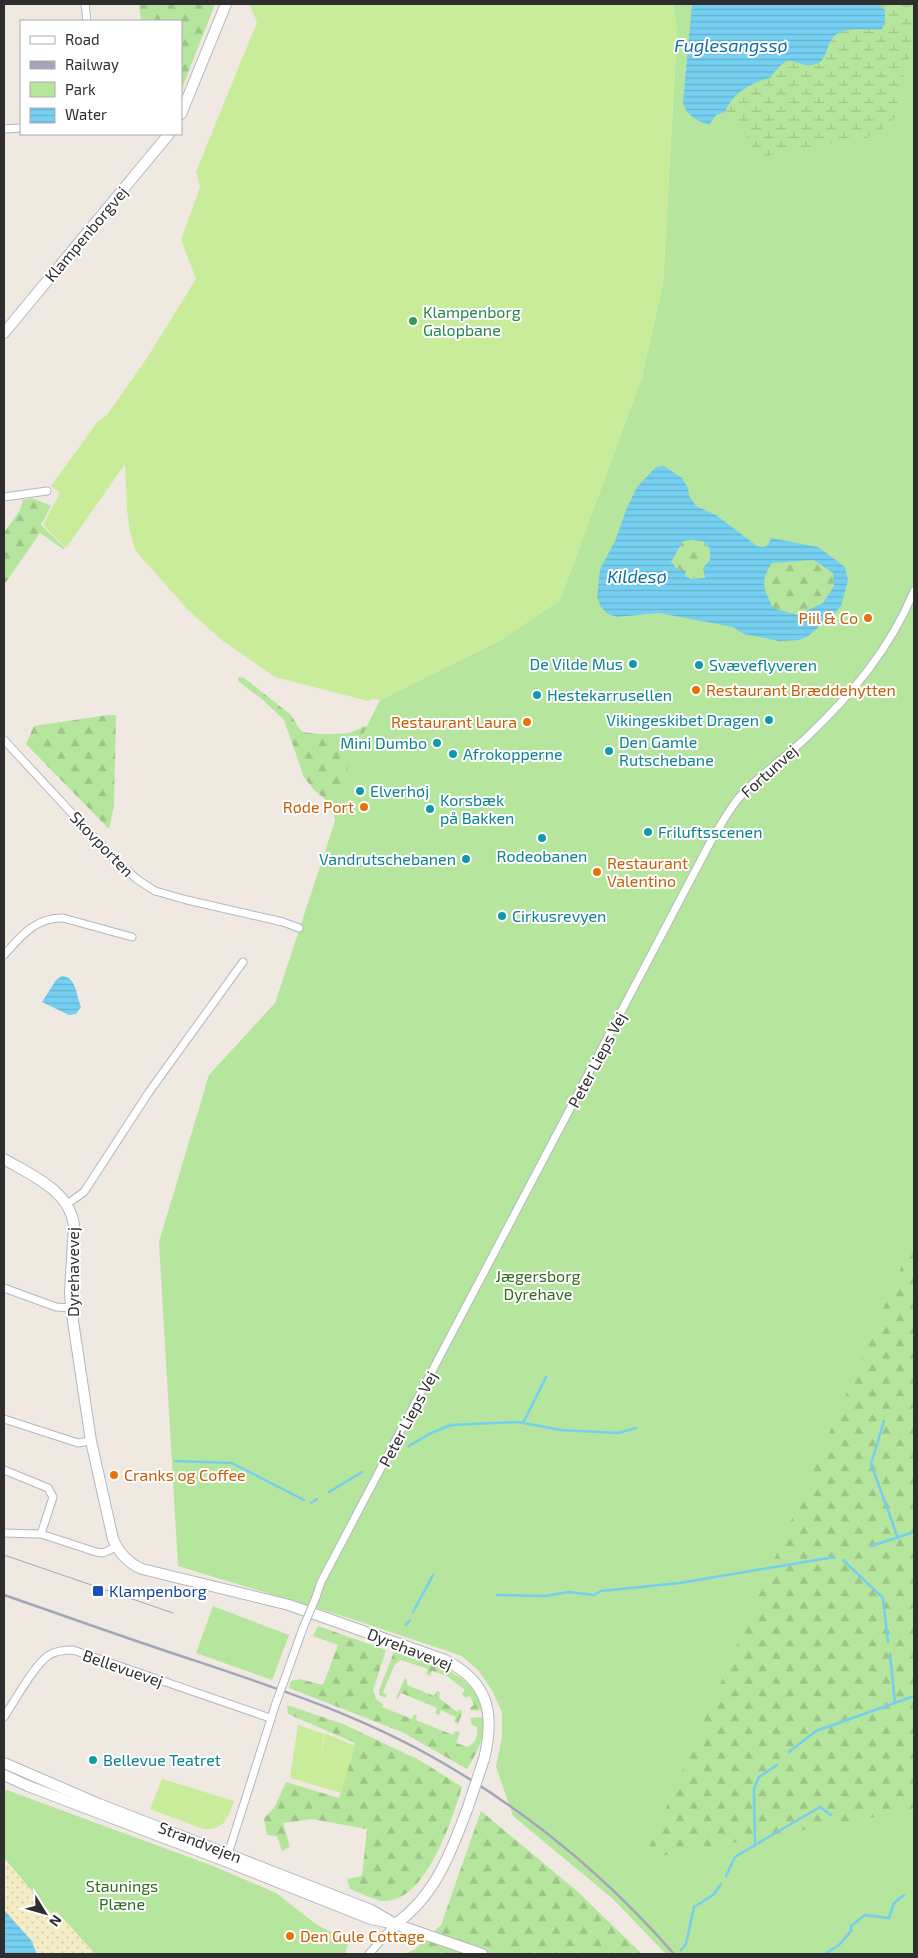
<svg xmlns="http://www.w3.org/2000/svg" width="918" height="1958" viewBox="0 0 918 1958" font-family="'Exo 2',sans-serif">
<defs>
<pattern id="forest-firs" width="22" height="20" patternUnits="userSpaceOnUse" patternTransform="scale(1.25)"><rect width="22" height="20" fill="#b6e59e"/><path d="M5 1l3.5 6h-7zM16 11l3.5 6h-7z" fill="#9dc588"/></pattern>
<pattern id="wetland-marsh" width="20" height="14" patternUnits="userSpaceOnUse" patternTransform="scale(1.25)"><rect width="20" height="14" fill="#b6e59e"/><path d="M1 5h8M5 5V1M11 12h8M15 12V8" fill="none" stroke="#9dc588"/></pattern>
<pattern id="sand-dots" width="8" height="8" patternUnits="userSpaceOnUse" patternTransform="scale(1.25)"><rect width="8" height="8" fill="#f3ecc5"/><path d="M2 2h.1M6 6h.1" fill="none" stroke="#d1cbaa" stroke-width="1.8" stroke-linecap="round"/></pattern>
<pattern id="water-rules" width="6" height="5" patternUnits="userSpaceOnUse" patternTransform="scale(1.25)"><rect width="6" height="5" fill="#75cff0"/><path d="M0 2.5h6" fill="none" stroke="#66b2ce"/></pattern>
</defs>
<rect width="100%" height="100%" fill="#efe9e1"/>
<!-- green -->
<g fill="#b6e59e">
<polygon points="673,4 914,4 914,1954 666,1954 613,1899 513,1816 496,1767 502,1736 502,1712 492,1690 478,1670 462,1656 346,1617 178,1566 159,1242 209,1075 275,1003 335,821 332,805 367,726 380,700 499,641 560,600 642,377 663,283 677,32"/>
<polygon points="213,1606 289,1635 272,1680 196,1653"/>
<polygon points="4,1789 213,1866 276,1893 317,1925 349,1941 345,1954 95,1954 58,1913 53,1916 4,1858"/>
</g>
<!-- forest -->
<g fill="url(#forest-firs)">
<polygon points="139,4 215,4 181,91 181,21 141,21"/>
<polygon points="32,498 51,506 41,525 65,548 63,549 40,533 4,585 4,533 20,510 23,500"/>
<path d="M683,540L703,541C713,553 709,563 706,578C686,580 684,576 671,562Z"/>
<path d="M814,560L833,573L835,586L823,603L797,615L773,608C764,589 759,582 772,563Z"/>
<path d="M238,677L244,678L291,715L301,731C311,735 342,735 352,732C358,730 361,727 367,726L332,805L314,790L304,777L284,720L263,700L238,681Z"/>
<polygon points="108,715 116,715 114,805 109,829 26,744 34,726"/>
<polygon points="914,1238 914,1810 644,1859"/>
<path d="M318,1626L386,1650L373,1690L376,1699L383,1704L382,1707L412,1719L414,1714L417,1716L416,1720L453,1735L455,1731L460,1732L456,1743L467,1747C476,1743 478,1737 477,1727L472,1725L470,1718L482,1717C488,1736 476,1753 467,1769L402,1732L289,1688L291,1681L300,1679L323,1685L338,1645L313,1636Z"/>
<path d="M394,1652C427,1663 474,1670 482,1710L471,1711L470,1708L474,1705L470,1696L466,1698L462,1694L465,1690L447,1676L432,1671L430,1676L426,1674L428,1669L401,1660L395,1664L383,1692L387,1695L385,1698L380,1695L379,1690Z"/>
<polygon points="405,1678 407,1680 407,1685 434,1696 437,1691 440,1692 439,1698 457,1712 460,1709 462,1713 458,1724 454,1722 456,1717 441,1710 439,1715 435,1713 437,1708 401,1693 398,1699 396,1698"/>
<path d="M287,1705L343,1724L421,1761L462,1787C452,1820 427,1899 386,1901C378,1902 358,1892 350,1889L347,1879L362,1876L367,1829L312,1819L283,1823L290,1847L282,1851L277,1836L267,1835L264,1818L274,1808L286,1782L339,1798L355,1743L288,1714Z"/>
<polygon points="481,1811 578,1892 642,1954 403,1954 414,1950 441,1925"/>
</g>
<!-- wetland -->
<path fill="url(#wetland-marsh)" d="M877,4H914V44L899,90L897,113L891,124L867,138L813,146L764,157L753,148L740,127L729,117L716,115L725,112C732,94 752,82 770,78C773,74 776,68 780,65C792,55 804,69 817,64C822,62 822,59 824,55C834,31 842,28 866,31L885,10Z"/>
<!-- sand -->
<polygon fill="url(#sand-dots)" points="4,1858 52,1916 57,1912 95,1954 37,1954 31,1940 4,1910"/>
<!-- pitch -->
<g fill="#c9ec9a">
<polygon points="249,4 673,4 677,32 663,283 642,377 560,600 499,641 380,700 373,699 368,701 275,677 223,641 188,610 135,550 130,532 127,510 125,464 66,548 43,525 60,493 51,486 98,421 107,415 147,358 196,279 181,240 200,187 196,172 257,22"/>
<polygon points="298,1725 324,1734 320,1762 325,1733 355,1746 341,1793 290,1778"/>
<path d="M162,1779L234,1801C228,1818 224,1831 203,1829L150,1809Z"/>
</g>
<!-- water -->
<g fill="url(#water-rules)" fill-rule="evenodd">
<path d="M692,4H877L885,10V22L882,29C868,31 850,26 837,34C826,40 828,61 816,64C794,71 794,45 770,78C752,82 732,94 725,112L716,115L709,125C696,120 688,117 683,103Z"/>
<path d="M664,466L682,478L688,488L689,496L696,506L716,515L757,546L763,547L768,545L771,538L818,547L845,567L848,580L841,606L834,614L807,637L799,640L779,641L744,634L733,627L659,613L617,617L608,614L601,607L597,597L600,569L615,541L627,508L637,487L656,467ZM691,540L703,541L710,549V560L703,568L705,578L691,579L685,576L686,570L679,571L671,562L683,541ZM814,560L833,573L834,586L823,603L797,615L773,608C764,589 759,582 772,563Z"/>
<path d="M62,976C77,977 76,996 81,1007L76,1014L69,1015L42,1002L56,980Z"/>
<polygon points="4,1910 31,1940 37,1954 4,1954"/>
</g>
<g fill="none" stroke-linecap="round" stroke-linejoin="round">
<!-- stream -->
<g stroke="#75cff0" stroke-width="2.5">
<polyline points="884,1421 871,1464 898,1538"/>
<polyline points="523,1423 546,1377"/>
<polyline points="409,1446 431,1433 451,1425 518,1422 561,1430 618,1433 636,1428"/>
<polyline points="175,1461 232,1463 304,1500"/>
<polyline points="329,1492 362,1472"/>
<polyline points="311,1503 317,1499"/>
<polyline points="871,1546 914,1532"/>
<polyline points="843,1560 883,1598 888,1642"/>
<polyline points="497,1595 545,1596 569,1592 594,1595 601,1591 680,1583 834,1557"/>
<polyline points="413,1612 433,1575"/>
<polyline points="406,1625 410,1620"/>
<polyline points="890,1654 895,1703"/>
<polyline points="789,1752 816,1731 914,1696"/>
<polyline points="755,1845 820,1807 831,1815"/>
<polyline points="726,1876 735,1857 755,1845 754,1789 759,1777 777,1765"/>
<polyline points="681,1950 686,1944 694,1907 713,1895 721,1884"/>
<polyline points="825,1954 839,1945 851,1931 851,1926 865,1915 889,1918 894,1903 904,1895"/>
</g>
<!-- street casing -->
<g stroke="#b4b7c1" stroke-width="9">
<g id="street">
<polyline points="85,4 87,21"/>
<polyline points="4,129 21,128"/>
<polyline points="4,497 47,491"/>
<polyline points="4,740 117,862 138,880 155,891 187,900 283,922 299,928"/>
<path d="M4,955C21,936 36,917 63,918L132,937"/>
<polyline points="67,1204 84,1192 149,1092 243,962"/>
<polyline points="4,1288 56,1307 71,1308"/>
<polyline points="4,1419 78,1443 91,1441"/>
<polyline points="4,1470 48,1488 53,1497 41,1534"/>
<polyline points="4,1533 41,1534 96,1552 103,1553 116,1547"/>
<path d="M316,1597L321,1582L712,839C723,822 732,803 747,789C766,771 788,755 807,737C852,694 890,649 914,591"/>
<polyline points="284,1681 303,1628"/>
<path d="M4,1717C15,1701 34,1665 49,1655C56,1651 64,1650 73,1650L270,1718"/>
<polyline points="227,1857 276,1703"/>
<polyline points="369,1954 395,1924"/>
</g>
</g>
<!-- secondary casing -->
<g stroke="#b4b7c1" stroke-width="12">
<g id="secondary">
<polyline points="181,114 226,4"/>
<polyline points="4,333 169,134"/>
<path d="M4,1159C31,1175 69,1190 74,1225L70,1292L71,1308L91,1441L113,1539C119,1553 128,1563 142,1569L289,1605L445,1660C489,1682 495,1714 484,1759"/>
<polyline points="4,1763 99,1804 371,1910 390,1921"/>
<polyline points="4,1775 28,1786 225,1861 371,1919 395,1924 482,1954"/>
<path d="M395,1924C435,1897 452,1850 468,1807"/>
</g>
</g>
<!-- street -->
<use href="#street" stroke="#fff" stroke-width="7"/>
<!-- secondary -->
<use href="#secondary" stroke="#fff" stroke-width="10"/>
<!-- tram -->
<polyline stroke="#a3a6b8" stroke-width="1" points="4,1555 173,1613"/>
<!-- rail -->
<path stroke="#a3a6b8" stroke-width="2.5" d="M4,1595C65,1616 126,1638 187,1658C280,1689 375,1720 458,1772C539,1821 612,1883 674,1954"/>
<!-- street-bridge casing -->
<g stroke="#b4b7c1" stroke-width="9" stroke-linecap="butt">
<g id="street-bridge">
<polyline points="303,1628 316,1597"/>
<polyline points="276,1703 284,1681"/>
</g>
</g>
<!-- secondary-bridge casing -->
<g stroke="#b4b7c1" stroke-width="12" stroke-linecap="butt">
<polyline id="secondary-bridge" points="468,1807 484,1759"/>
</g>
<!-- street-bridge -->
<use href="#street-bridge" stroke="#fff" stroke-width="7"/>
<!-- secondary-bridge -->
<use href="#secondary-bridge" stroke="#fff" stroke-width="10"/>
</g>
<!-- markers -->
<circle fill="#2e9e5b" stroke="#fff" stroke-width="2" cx="413" cy="321" r="5"/>
<g fill="#e8710a" stroke="#fff" stroke-width="2">
<circle cx="868" cy="618" r="5"/>
<circle cx="696" cy="690" r="5"/>
<circle cx="527" cy="722" r="5"/>
<circle cx="364" cy="807" r="5"/>
<circle cx="597" cy="872" r="5"/>
<circle cx="114" cy="1475" r="5"/>
<circle cx="290" cy="1936" r="5"/>
</g>
<g fill="#0f9aa8" stroke="#fff" stroke-width="2">
<circle cx="633" cy="664" r="5"/>
<circle cx="699" cy="665" r="5"/>
<circle cx="537" cy="695" r="5"/>
<circle cx="769" cy="720" r="5"/>
<circle cx="437" cy="743" r="5"/>
<circle cx="609" cy="751" r="5"/>
<circle cx="453" cy="754" r="5"/>
<circle cx="360" cy="791" r="5"/>
<circle cx="430" cy="809" r="5"/>
<circle cx="648" cy="832" r="5"/>
<circle cx="542" cy="838" r="5"/>
<circle cx="466" cy="859" r="5"/>
<circle cx="502" cy="916" r="5"/>
<circle cx="93" cy="1760" r="5"/>
</g>
<rect fill="#1a4fb4" stroke="#fff" stroke-width="2" x="92" y="1585" width="12" height="12" rx="2.5"/>
<g text-anchor="middle" stroke-width="4" stroke-linejoin="round" paint-order="stroke">
<!-- street labels -->
<g font-size="16" fill="#2e2e2e" stroke="#fff">
<text transform="translate(86 234) rotate(-50)" y="6">Klampenborgvej</text>
<text transform="translate(769 771) rotate(-42)" y="6">Fortunvej</text>
<text transform="translate(102 844) rotate(46)" y="6">Skovporten</text>
<text transform="translate(597 1060) rotate(-62)" y="6">Peter Lieps Vej</text>
<text transform="translate(73 1272) rotate(-90)" y="6">Dyrehavevej</text>
<text transform="translate(408 1419) rotate(-62)" y="6">Peter Lieps Vej</text>
<text transform="translate(410 1649) rotate(21)" y="6">Dyrehavevej</text>
<text transform="translate(123 1668) rotate(19)" y="6">Bellevuevej</text>
<text transform="translate(200 1842) rotate(21)" y="6">Strandvejen</text>
</g>
<!-- leisure labels -->
<g font-size="16" fill="#27864d" stroke="#fff" text-anchor="start">
<text x="423" y="318">Klampenborg<tspan x="423" dy="18">Galopbane</tspan></text>
</g>
<!-- food labels -->
<g font-size="16" fill="#c56008" stroke="#fff" text-anchor="start">
<text x="858" y="624" text-anchor="end">Piil &amp; Co</text>
<text x="706" y="696">Restaurant Bræddehytten</text>
<text x="517" y="728" text-anchor="end">Restaurant Laura</text>
<text x="354" y="813" text-anchor="end">Røde Port</text>
<text x="607" y="869">Restaurant<tspan x="607" dy="18">Valentino</tspan></text>
<text x="124" y="1481">Cranks og Coffee</text>
<text x="300" y="1942">Den Gule Cottage</text>
</g>
<!-- culture labels -->
<g font-size="16" fill="#0d838f" stroke="#fff" text-anchor="start">
<text x="623" y="670" text-anchor="end">De Vilde Mus</text>
<text x="709" y="671">Svæveflyveren</text>
<text x="547" y="701">Hestekarrusellen</text>
<text x="759" y="726" text-anchor="end">Vikingeskibet Dragen</text>
<text x="619" y="748">Den Gamle<tspan x="619" dy="18">Rutschebane</tspan></text>
<text x="427" y="749" text-anchor="end">Mini Dumbo</text>
<text x="463" y="760">Afrokopperne</text>
<text x="370" y="797">Elverhøj</text>
<text x="440" y="806">Korsbæk<tspan x="440" dy="18">på Bakken</tspan></text>
<text x="658" y="838">Friluftsscenen</text>
<text x="542" y="862" text-anchor="middle">Rodeobanen</text>
<text x="456" y="865" text-anchor="end">Vandrutschebanen</text>
<text x="512" y="922">Cirkusrevyen</text>
<text x="103" y="1766">Bellevue Teatret</text>
</g>
<!-- park labels -->
<g font-size="16" fill="#2c6e1b" stroke="#fff">
<text x="538" y="1282">Jægersborg<tspan x="538" dy="18">Dyrehave</tspan></text>
<text x="122" y="1892">Staunings<tspan x="122" dy="18">Plæne</tspan></text>
</g>
<!-- transit labels -->
<g font-size="16" fill="#164399" stroke="#fff" text-anchor="start">
<text x="109" y="1597">Klampenborg</text>
</g>
<!-- water labels -->
<g font-size="18" font-style="italic" fill="#0d6fa3" stroke="#fff">
<text x="731" y="52">Fuglesangssø</text>
<text x="637" y="583">Kildesø</text>
</g>
</g>
<!-- border -->
<rect width="918" height="1958" fill="none" stroke="#2e2e2e" stroke-width="10"/>
<!-- legend -->
<rect x="20" y="20" width="162" height="115" fill="#ffffff" stroke="#ababab"/>
<rect x="30" y="36" width="25" height="8" fill="#ffffff" stroke="#ababab"/>
<text x="65" y="45" font-size="15" fill="#2e2e2e">Road</text>
<rect x="30" y="61" width="25" height="8" fill="#a3a6b8" stroke="#ababab"/>
<text x="65" y="70" font-size="15" fill="#2e2e2e">Railway</text>
<rect x="30" y="82" width="25" height="15" fill="#b6e59e" stroke="#ababab"/>
<text x="65" y="95" font-size="15" fill="#2e2e2e">Park</text>
<rect x="30" y="108" width="25" height="15" fill="url(#water-rules)" stroke="#ababab"/>
<text x="65" y="120" font-size="15" fill="#2e2e2e">Water</text>
<!-- north arrow -->
<g transform="translate(45 1913) rotate(127)" stroke="#ffffff" stroke-width="4" paint-order="stroke">
<path d="M0-4L9 19L0 12L-9 19Z" fill="#2e2e2e"/>
<text y="-8" font-size="14" font-weight="bold" text-anchor="middle" fill="#2e2e2e">N</text>
</g>
</svg>
